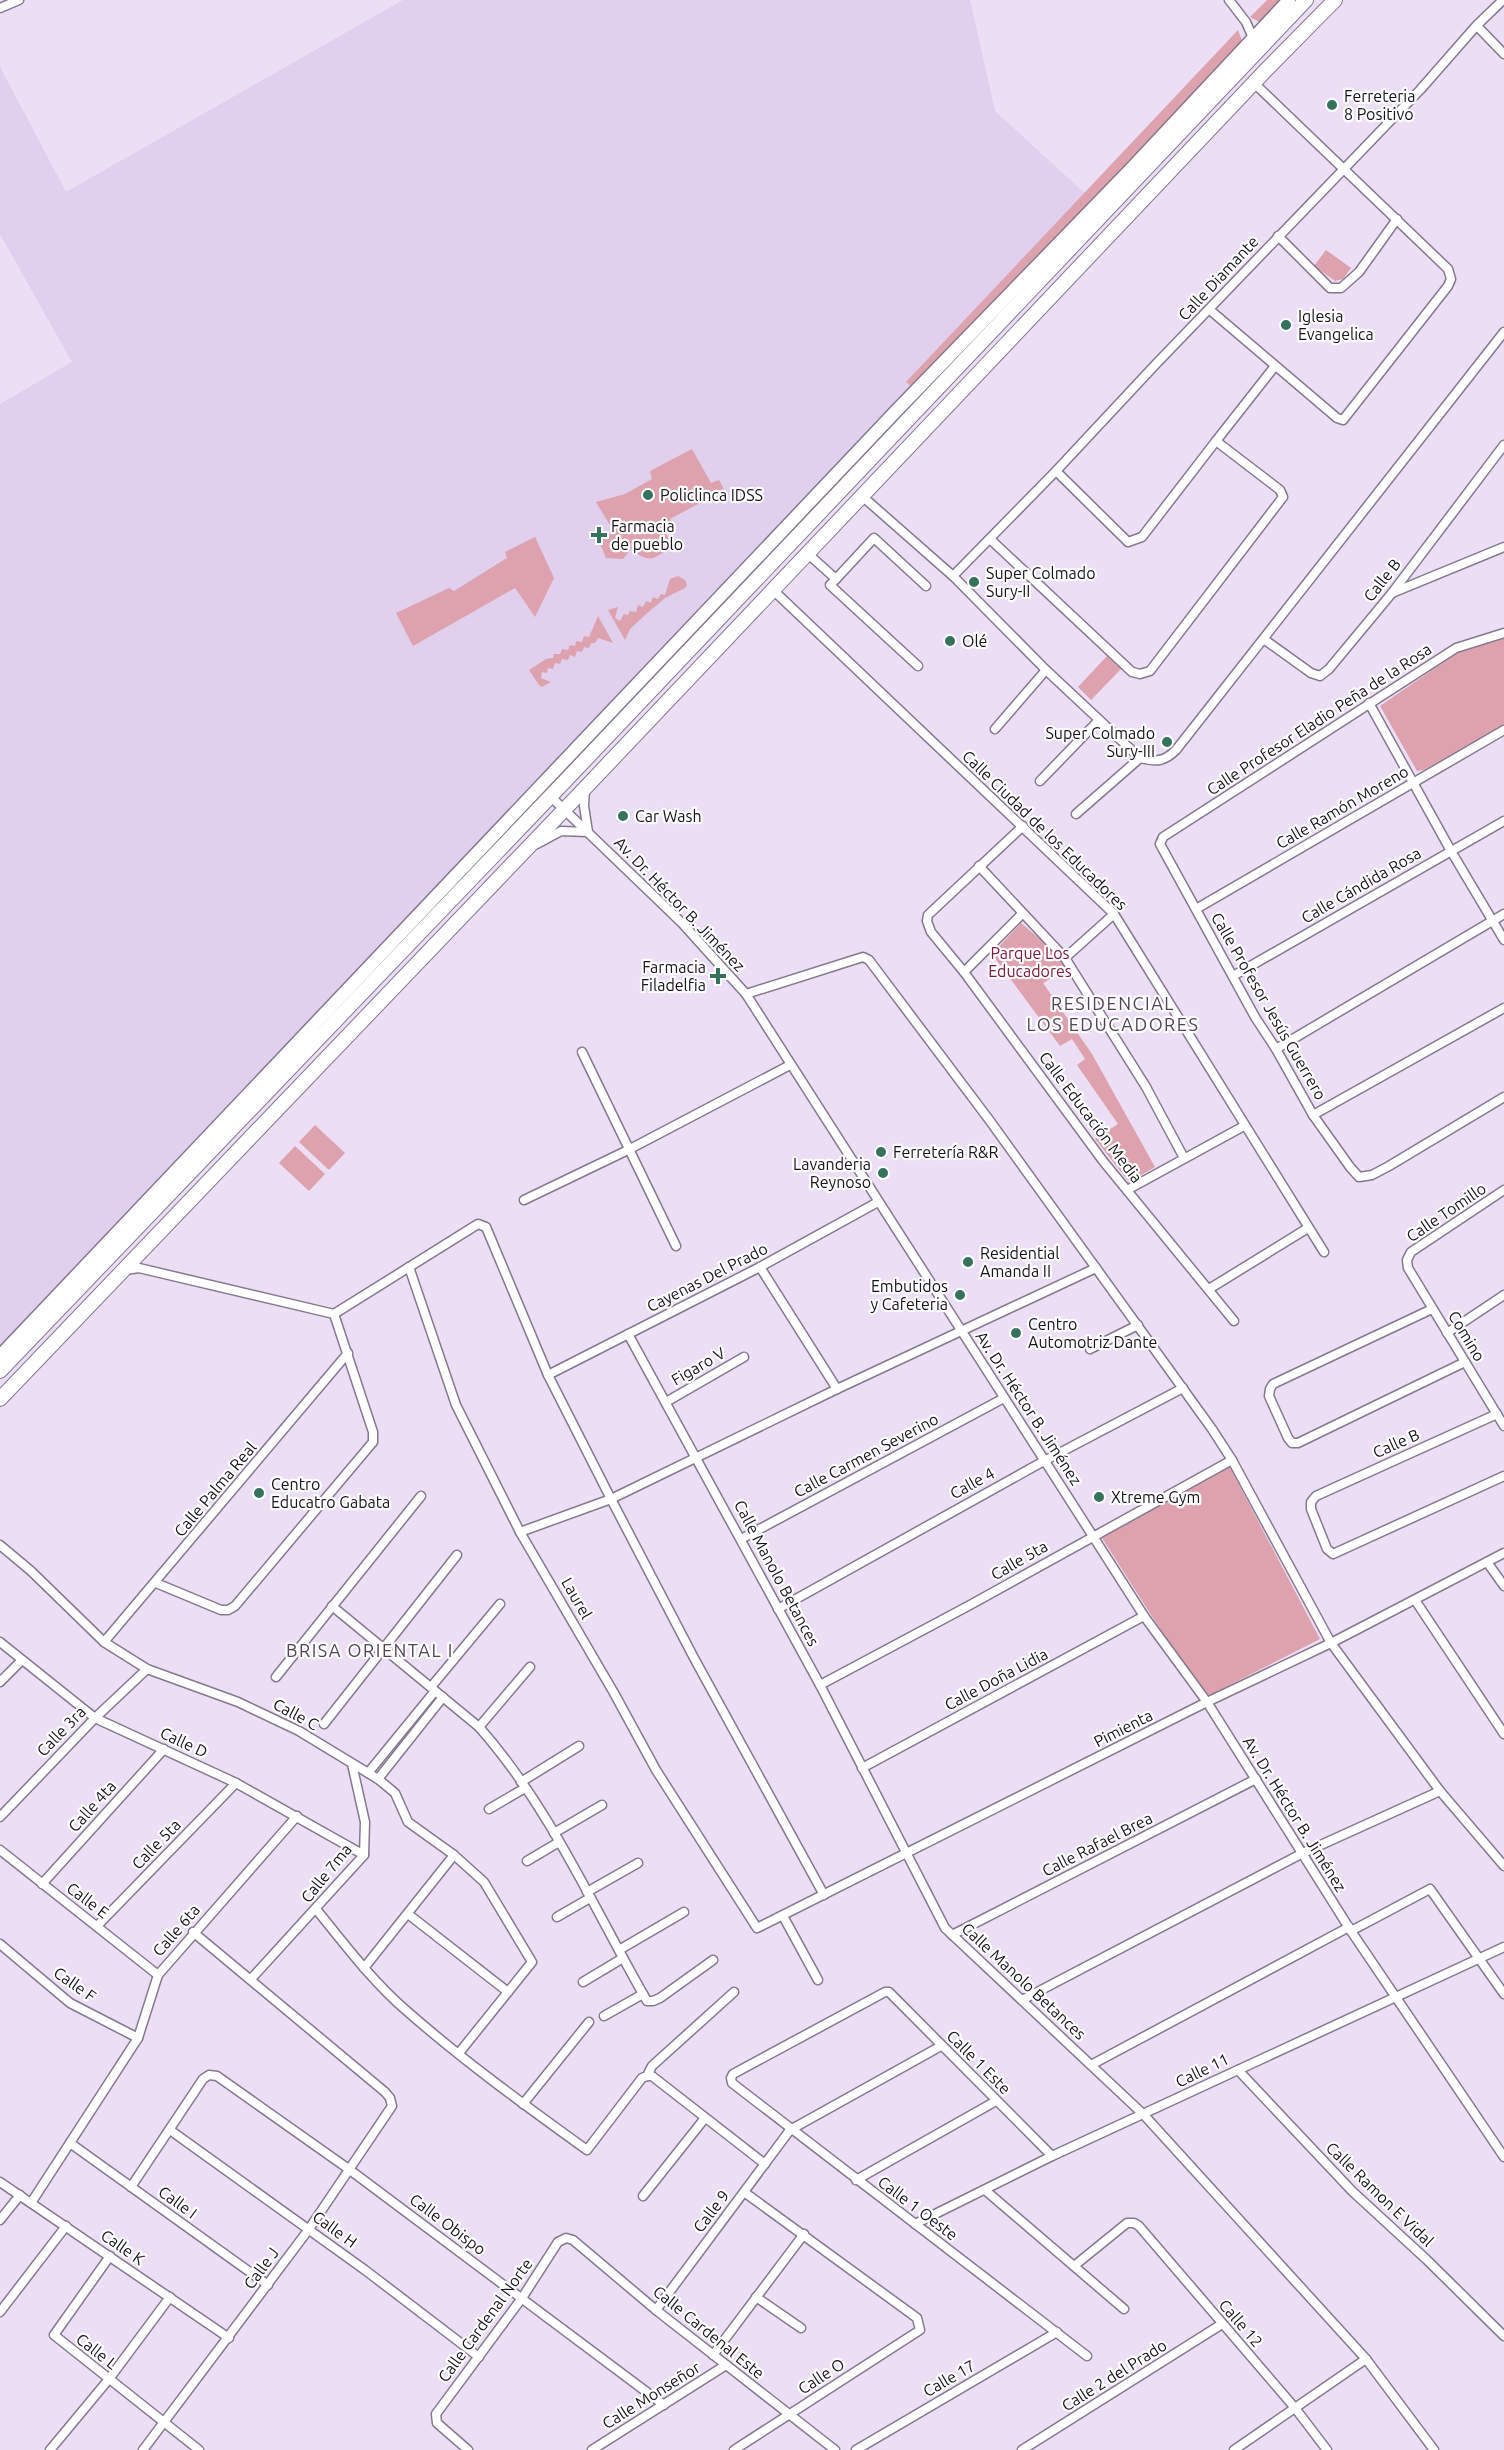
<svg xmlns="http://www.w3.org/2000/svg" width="1504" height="2450" viewBox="0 0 1504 2450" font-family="Ubuntu,sans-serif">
<rect width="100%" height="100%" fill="#ebdef5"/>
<!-- built -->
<polygon fill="#e0cfed" points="403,0 970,0 995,111 1103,210 0,1368 0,404 72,362 0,234 0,67 66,192"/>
<!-- green -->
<g fill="#dda2ad">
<polygon points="1267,0 1305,0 1276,31 1250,17"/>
<polygon points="1238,30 1243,44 927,399 906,382"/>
<polygon points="1326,250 1351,268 1343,279 1335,281 1314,266"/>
<path d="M692,449L711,483L719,480L727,495L718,499L715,495L670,519L674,526L665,531L673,547C653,558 651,565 631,549L623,559L606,558L599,541L614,532L596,502L625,494L652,479L650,471Z"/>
<polygon points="535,537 554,578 535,617 515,588 413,646 396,613 449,588 454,591 507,558 505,552"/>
<polygon points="678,576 685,580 687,585 685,588 665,598 645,615 630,629 625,640 608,610 618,607 615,618 620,621 624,614 628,615 630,611 636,612 638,605 643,607 646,601 651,603 653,597 658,599 661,594 665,595 670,579"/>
<polygon points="598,616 613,643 598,638 595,643 591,643 589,648 584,647 582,652 577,651 575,657 570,655 568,660 562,659 560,664 555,663 553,669 548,668 547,673 542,672 541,678 551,682 542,687 539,685 529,670 546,659 553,658 554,654 560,654 562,649 568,650 570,645 575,646 576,641 582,642 584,636 589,637"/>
<polygon points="1504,638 1504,724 1424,770 1417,771 1380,706 1457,653"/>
<polygon points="1107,656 1121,669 1091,700 1078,687"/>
<polygon points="1021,923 1055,952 1066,969 1043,983 1092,1054 1155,1167 1129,1182 1095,1139 1118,1124 1077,1065 1085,1059 1072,1039 1060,1046 992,954"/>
<polygon points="315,1125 345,1153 329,1170 299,1142"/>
<polygon points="295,1146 325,1174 309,1191 279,1163"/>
<polygon points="1227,1462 1320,1639 1204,1698 1102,1538"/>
</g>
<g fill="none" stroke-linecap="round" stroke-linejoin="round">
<!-- street casing -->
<g stroke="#85798e" stroke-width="11">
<g id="street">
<polyline points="1229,0 1246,22 1253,38"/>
<polyline points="0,8 19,0"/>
<polyline points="1477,26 1504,54"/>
<polyline points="1278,236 1330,288 1341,288 1359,272 1397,219"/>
<polyline points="1210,310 1337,418 1343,420 1448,286 1451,279 1448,269 1254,83"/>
<polyline points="1056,471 1128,542 1142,537 1216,441"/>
<path d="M862,496L953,576L1046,670L1140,758C1156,762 1164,762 1176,750L1504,332"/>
<polyline points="990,539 1132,672 1140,674 1150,671 1283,497 1280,490 1216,441 1275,366"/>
<polyline points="807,553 836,579 874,538 926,586"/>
<polyline points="953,576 1056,471 1155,365 1420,90 1477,25 1503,0"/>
<polyline points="836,579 830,585 918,666"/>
<polyline points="773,590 1114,914 1324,1252"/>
<polyline points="1392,593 1504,547"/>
<polyline points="1504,633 1456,648 1163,837 1160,844 1255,1017 1276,1049 1313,1115 1350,1167 1359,1177 1372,1175 1389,1166 1504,1097"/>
<polyline points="1265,640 1311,673 1320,676 1329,669 1392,593 1504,445"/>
<polyline points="1369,703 1451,851 1504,940"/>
<polyline points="995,729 1046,670"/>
<polyline points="1040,781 1099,720"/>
<polyline points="550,796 682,923 746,994 1144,1616 1207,1702 1351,1931 1504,2157"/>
<polyline points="1076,814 1140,758"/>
<polyline points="1023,826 928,915 927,921 931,932 964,972 1103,1161 1234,1321"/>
<polyline points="537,844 561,831 588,832 584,806 585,789"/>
<polyline points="979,866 1065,958 1146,1087 1184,1158"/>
<polyline points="1196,909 1504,730"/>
<polyline points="1065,958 1114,914"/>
<polyline points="964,972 1022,914"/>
<polyline points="1233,976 1504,821"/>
<polyline points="746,994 863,957 869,960 990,1121 1212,1429 1232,1460 1331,1643 1440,1791 1504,1866"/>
<polyline points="1276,1049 1504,914"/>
<polyline points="582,1052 676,1246"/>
<polyline points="1313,1115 1504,1008"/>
<polyline points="1127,1190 1244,1126"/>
<polyline points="1504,1190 1411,1252 1407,1260 1408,1268 1504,1426"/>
<polyline points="524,1200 628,1150 790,1065"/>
<polyline points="409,1267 456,1405 520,1532 614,1693 656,1770 757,1928 1207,1702 1331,1643 1504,1553"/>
<polyline points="760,1267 837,1389"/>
<polyline points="125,1270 139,1268 334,1314 478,1224 486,1227 548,1375 611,1499 694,1658 824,1895"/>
<polyline points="1209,1289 1308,1228"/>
<polyline points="1432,1309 1273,1384 1270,1389 1269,1396 1288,1438 1292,1443 1298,1443 1465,1362"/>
<polyline points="1447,1333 1504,1295"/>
<polyline points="628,1334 820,1685 945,1928 1144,2115 1366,2359 1434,2450"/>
<polyline points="1090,1349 1138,1325"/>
<polyline points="548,1375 760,1267 878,1202"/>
<polyline points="666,1402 744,1357"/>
<polyline points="1497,1414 1316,1496 1311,1502 1311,1509 1327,1549 1333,1554 1504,1476"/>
<polyline points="520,1532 611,1499 837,1389 1096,1268"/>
<polyline points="741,1539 1004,1398"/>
<polyline points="0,1545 31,1571 104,1642 147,1669 238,1702 299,1731 378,1779 395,1793 408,1822 454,1855 484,1882 532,1962 459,2053"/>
<polyline points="1487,1562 1504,1586"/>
<polyline points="156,1583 221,1610 228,1610 235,1606 373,1442 373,1432 334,1314"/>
<polyline points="1415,1600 1504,1734"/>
<path d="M332,1606L479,1727C550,1807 594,1909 647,2001H653L660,1998L713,1960"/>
<polyline points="778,1609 1044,1461 1183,1388"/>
<polyline points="0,1642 95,1718 236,1783 364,1855"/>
<polyline points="104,1642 348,1353"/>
<polyline points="276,1677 421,1496"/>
<polyline points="0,1682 22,1660"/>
<polyline points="820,1685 970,1605 1232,1460"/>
<polyline points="431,1687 500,1604"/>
<polyline points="324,1724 457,1555"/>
<polyline points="479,1727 530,1667"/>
<polyline points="862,1768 1144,1616"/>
<polyline points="368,1773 435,1691"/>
<polyline points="378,1779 443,1697"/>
<polyline points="521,1782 579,1746"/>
<polyline points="489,1809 525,1788"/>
<polyline points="0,1817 95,1718 147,1669"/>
<polyline points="554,1833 602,1805"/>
<polyline points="0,1850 158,1975"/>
<polyline points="527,1861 559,1842"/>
<polyline points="42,1884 164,1749"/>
<polyline points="587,1892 638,1863"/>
<path d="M316,1909C345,1945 373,1982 408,2012C465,2062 526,2106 587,2150L642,2078L647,2076L652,2066L734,1992"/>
<polyline points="408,1914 508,1992"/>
<polyline points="783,1916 818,1980"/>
<polyline points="557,1917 590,1898"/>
<polyline points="98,1925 236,1783"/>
<polyline points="1351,1931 1430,1889 1504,1994"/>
<polyline points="952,1935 1256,1779"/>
<polyline points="0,1944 70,2003 138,2038"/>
<polyline points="619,1950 684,1912"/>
<polyline points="364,1968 454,1855"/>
<polyline points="251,1979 364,1855 365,1822 352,1764"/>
<polyline points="583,1982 623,1958"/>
<polyline points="1022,2000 1303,1853 1440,1791"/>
<polyline points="604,2016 643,1994"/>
<polyline points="1091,2065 1349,1927"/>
<polyline points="1238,2070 1352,2191 1427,2260 1504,2336"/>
<polyline points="647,2076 652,2076 765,2164"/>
<polyline points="523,2104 589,2022"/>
<polyline points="170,2130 365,2270 479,2357"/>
<polyline points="70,2143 268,2285"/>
<polyline points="1052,2156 889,1992 885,1992 733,2074 731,2078 732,2083 1087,2356"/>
<polyline points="856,2180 996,2101"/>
<polyline points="0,2182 229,2338"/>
<polyline points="131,2187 203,2079 209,2075 217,2076 350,2170 664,2405"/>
<polyline points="985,2190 1124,2309"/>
<polyline points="643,2196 705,2118"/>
<polyline points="31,2203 138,2038 158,1975 297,1816"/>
<polyline points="0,2220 20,2195"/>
<polyline points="915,2224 1052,2156 1504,1947"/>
<polyline points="110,2256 54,2335 199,2450"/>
<polyline points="1074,2266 1127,2223 1134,2223 1139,2226 1295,2408 1327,2450"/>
<polyline points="756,2297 801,2328"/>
<polyline points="656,2310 790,2130 941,2046"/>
<polyline points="0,2312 66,2226"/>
<polyline points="713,2355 804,2234"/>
<polyline points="50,2450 109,2379 170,2297"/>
<polyline points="143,2450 309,2229 392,2106 390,2098 385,2092 193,1932"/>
<polyline points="468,2450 437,2423 436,2414 522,2298 558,2242 566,2238 573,2240 656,2310 835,2450"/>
<polyline points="592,2450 726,2365"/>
<polyline points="734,2450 920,2330 917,2318 744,2192"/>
<polyline points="856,2450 1057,2332"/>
<polyline points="1022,2450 1222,2324"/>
<polyline points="1234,2450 1366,2359"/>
</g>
</g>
<!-- secondary casing -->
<g stroke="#85798e" stroke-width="15">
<polyline id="secondary" points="0,1356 898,409 1131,169 1289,0"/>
</g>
<!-- primary casing -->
<g stroke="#85798e" stroke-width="16">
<g id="primary">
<polyline points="0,1371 568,778 1306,0"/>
<polyline points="0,1399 587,786 1266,70 1335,0"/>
</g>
</g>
<!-- street -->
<use href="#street" stroke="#fff" stroke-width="8"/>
<!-- secondary -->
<use href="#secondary" stroke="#fff" stroke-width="12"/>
<!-- primary -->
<use href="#primary" stroke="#fff" stroke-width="14"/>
</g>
<!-- markers -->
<g fill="#36735f" stroke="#fff" stroke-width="2">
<circle cx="1332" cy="105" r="6"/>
<circle cx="1286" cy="325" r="6"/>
<circle cx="648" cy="495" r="6"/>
<path d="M596 526h6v6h6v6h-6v6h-6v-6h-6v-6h6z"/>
<circle cx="974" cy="582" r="6"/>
<circle cx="950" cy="641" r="6"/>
<circle cx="1167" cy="742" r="6"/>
<circle cx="623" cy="816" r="6"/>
<path d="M715 967h6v6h6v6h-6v6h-6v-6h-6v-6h6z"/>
<circle cx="881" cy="1152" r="6"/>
<circle cx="883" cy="1173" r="6"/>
<circle cx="968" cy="1262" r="6"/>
<circle cx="960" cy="1295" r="6"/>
<circle cx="1016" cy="1333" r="6"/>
<circle cx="259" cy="1493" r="6"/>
<circle cx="1099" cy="1497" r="6"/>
</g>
<g text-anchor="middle" stroke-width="4.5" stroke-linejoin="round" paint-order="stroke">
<!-- poi labels -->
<g font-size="16" fill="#17121a" stroke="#fff" text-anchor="start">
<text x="1344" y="102">Ferreteria<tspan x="1344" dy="18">8 Positivo</tspan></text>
<text x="1298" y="322">Iglesia<tspan x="1298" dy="18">Evangelica</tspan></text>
<text x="660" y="501">Policlinca IDSS</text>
<text x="611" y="532">Farmacia<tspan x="611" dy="18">de pueblo</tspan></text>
<text x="986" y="579">Super Colmado<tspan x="986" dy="18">Sury-II</tspan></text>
<text x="962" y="647">Olé</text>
<text x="1155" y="739" text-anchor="end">Super Colmado<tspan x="1155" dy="18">Sury-III</tspan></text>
<text x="635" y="822">Car Wash</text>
<text x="706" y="973" text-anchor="end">Farmacia<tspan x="706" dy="18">Filadelfia</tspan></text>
<text x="893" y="1158">Ferretería R&amp;R</text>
<text x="871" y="1170" text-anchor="end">Lavanderia<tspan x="871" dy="18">Reynoso</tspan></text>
<text x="980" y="1259">Residential<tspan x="980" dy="18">Amanda II</tspan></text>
<text x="948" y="1292" text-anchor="end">Embutidos<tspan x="948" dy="18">y Cafeteria</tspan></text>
<text x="1028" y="1330">Centro<tspan x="1028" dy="18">Automotriz Dante</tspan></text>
<text x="271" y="1490">Centro<tspan x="271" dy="18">Educatro Gabata</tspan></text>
<text x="1111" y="1503">Xtreme Gym</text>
</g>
<!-- street labels -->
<g font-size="16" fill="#17121a" stroke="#fff">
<text transform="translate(1218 278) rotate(-47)" y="6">Calle Diamante</text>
<text transform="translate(1382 580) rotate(-52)" y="6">Calle B</text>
<text transform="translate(1319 719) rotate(-33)" y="6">Calle Profesor Eladio Peña de la Rosa</text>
<text transform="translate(1342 807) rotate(-30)" y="6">Calle Ramón Moreno</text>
<text transform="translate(1045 830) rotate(44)" y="6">Calle Ciudad de los Educadores</text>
<text transform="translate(1361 885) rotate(-30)" y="6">Calle Cándida Rosa</text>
<text transform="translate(680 904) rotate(46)" y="6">Av. Dr. Héctor B. Jiménez</text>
<text transform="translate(1269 1006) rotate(60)" y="6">Calle Profesor Jesús Guerrero</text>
<text transform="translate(1091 1117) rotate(53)" y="6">Calle Educación Media</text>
<text transform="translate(1446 1212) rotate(-34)" y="6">Calle Tomillo</text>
<text transform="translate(707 1277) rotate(-27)" y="6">Cayenas Del Prado</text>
<text transform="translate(1467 1336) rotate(59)" y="6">Comino</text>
<text transform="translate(698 1366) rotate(-30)" y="6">Figaro V</text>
<text transform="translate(1029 1408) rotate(57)" y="6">Av. Dr. Héctor B. Jiménez</text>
<text transform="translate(1396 1443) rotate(-24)" y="6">Calle B</text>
<text transform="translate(866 1455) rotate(-28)" y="6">Calle Carmen Severino</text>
<text transform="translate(972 1483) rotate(-29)" y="6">Calle 4</text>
<text transform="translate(215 1489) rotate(-50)" y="6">Calle Palma Real</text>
<text transform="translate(1019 1560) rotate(-30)" y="6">Calle 5ta</text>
<text transform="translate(777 1573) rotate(62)" y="6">Calle Manolo Betances</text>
<text transform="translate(577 1598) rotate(60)" y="6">Laurel</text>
<text transform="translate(996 1679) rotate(-28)" y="6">Calle Doña Lidia</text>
<text transform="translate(296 1714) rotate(28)" y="6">Calle C</text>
<text transform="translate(1123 1728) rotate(-27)" y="6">Pimienta</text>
<text transform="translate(61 1731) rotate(-46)" y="6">Calle 3ra</text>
<text transform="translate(184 1742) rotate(25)" y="6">Calle D</text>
<text transform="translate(92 1806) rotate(-48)" y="6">Calle 4ta</text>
<text transform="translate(1295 1814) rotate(58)" y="6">Av. Dr. Héctor B. Jiménez</text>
<text transform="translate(156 1844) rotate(-46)" y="6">Calle 5ta</text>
<text transform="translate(1097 1844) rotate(-27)" y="6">Calle Rafael Brea</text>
<text transform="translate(326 1873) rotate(-51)" y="6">Calle 7ma</text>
<text transform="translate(88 1900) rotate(37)" y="6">Calle E</text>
<text transform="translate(176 1930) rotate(-49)" y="6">Calle 6ta</text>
<text transform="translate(1024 1981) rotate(43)" y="6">Calle Manolo Betances</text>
<text transform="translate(75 1984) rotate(35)" y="6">Calle F</text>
<text transform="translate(979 2062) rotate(45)" y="6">Calle 1 Este</text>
<text transform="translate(1202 2070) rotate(-26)" y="6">Calle 11</text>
<text transform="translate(1380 2194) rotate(44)" y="6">Calle Ramon E Vidal</text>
<text transform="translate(178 2202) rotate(36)" y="6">Calle I</text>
<text transform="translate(918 2208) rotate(37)" y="6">Calle 1 Oeste</text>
<text transform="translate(711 2211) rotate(-53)" y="6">Calle 9</text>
<text transform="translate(448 2224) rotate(37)" y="6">Calle Obispo</text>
<text transform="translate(335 2229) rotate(36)" y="6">Calle H</text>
<text transform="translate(123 2247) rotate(35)" y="6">Calle K</text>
<text transform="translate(261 2268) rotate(-54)" y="6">Calle J</text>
<text transform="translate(485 2320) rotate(-54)" y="6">Calle Cardenal Norte</text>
<text transform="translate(1241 2323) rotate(49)" y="6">Calle 12</text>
<text transform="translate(709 2332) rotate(39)" y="6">Calle Cardenal Este</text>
<text transform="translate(97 2351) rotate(38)" y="6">Calle L</text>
<text transform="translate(1114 2375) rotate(-32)" y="6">Calle 2 del Prado</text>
<text transform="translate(821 2376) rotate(-33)" y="6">Calle O</text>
<text transform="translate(949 2378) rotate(-30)" y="6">Calle 17</text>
<text transform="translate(651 2395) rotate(-32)" y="6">Calle Monseñor</text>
</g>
<!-- park labels -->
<g font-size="16" fill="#80193c" stroke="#fff">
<text x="1030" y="959">Parque Los<tspan x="1030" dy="18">Educadores</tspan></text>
</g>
<!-- neighbourhood labels -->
<g font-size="18" letter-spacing="1.5" fill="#504558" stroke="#fff">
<text x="1113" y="1010">RESIDENCIAL<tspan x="1113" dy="21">LOS EDUCADORES</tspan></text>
<text x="370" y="1657">BRISA ORIENTAL I</text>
</g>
</g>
</svg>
